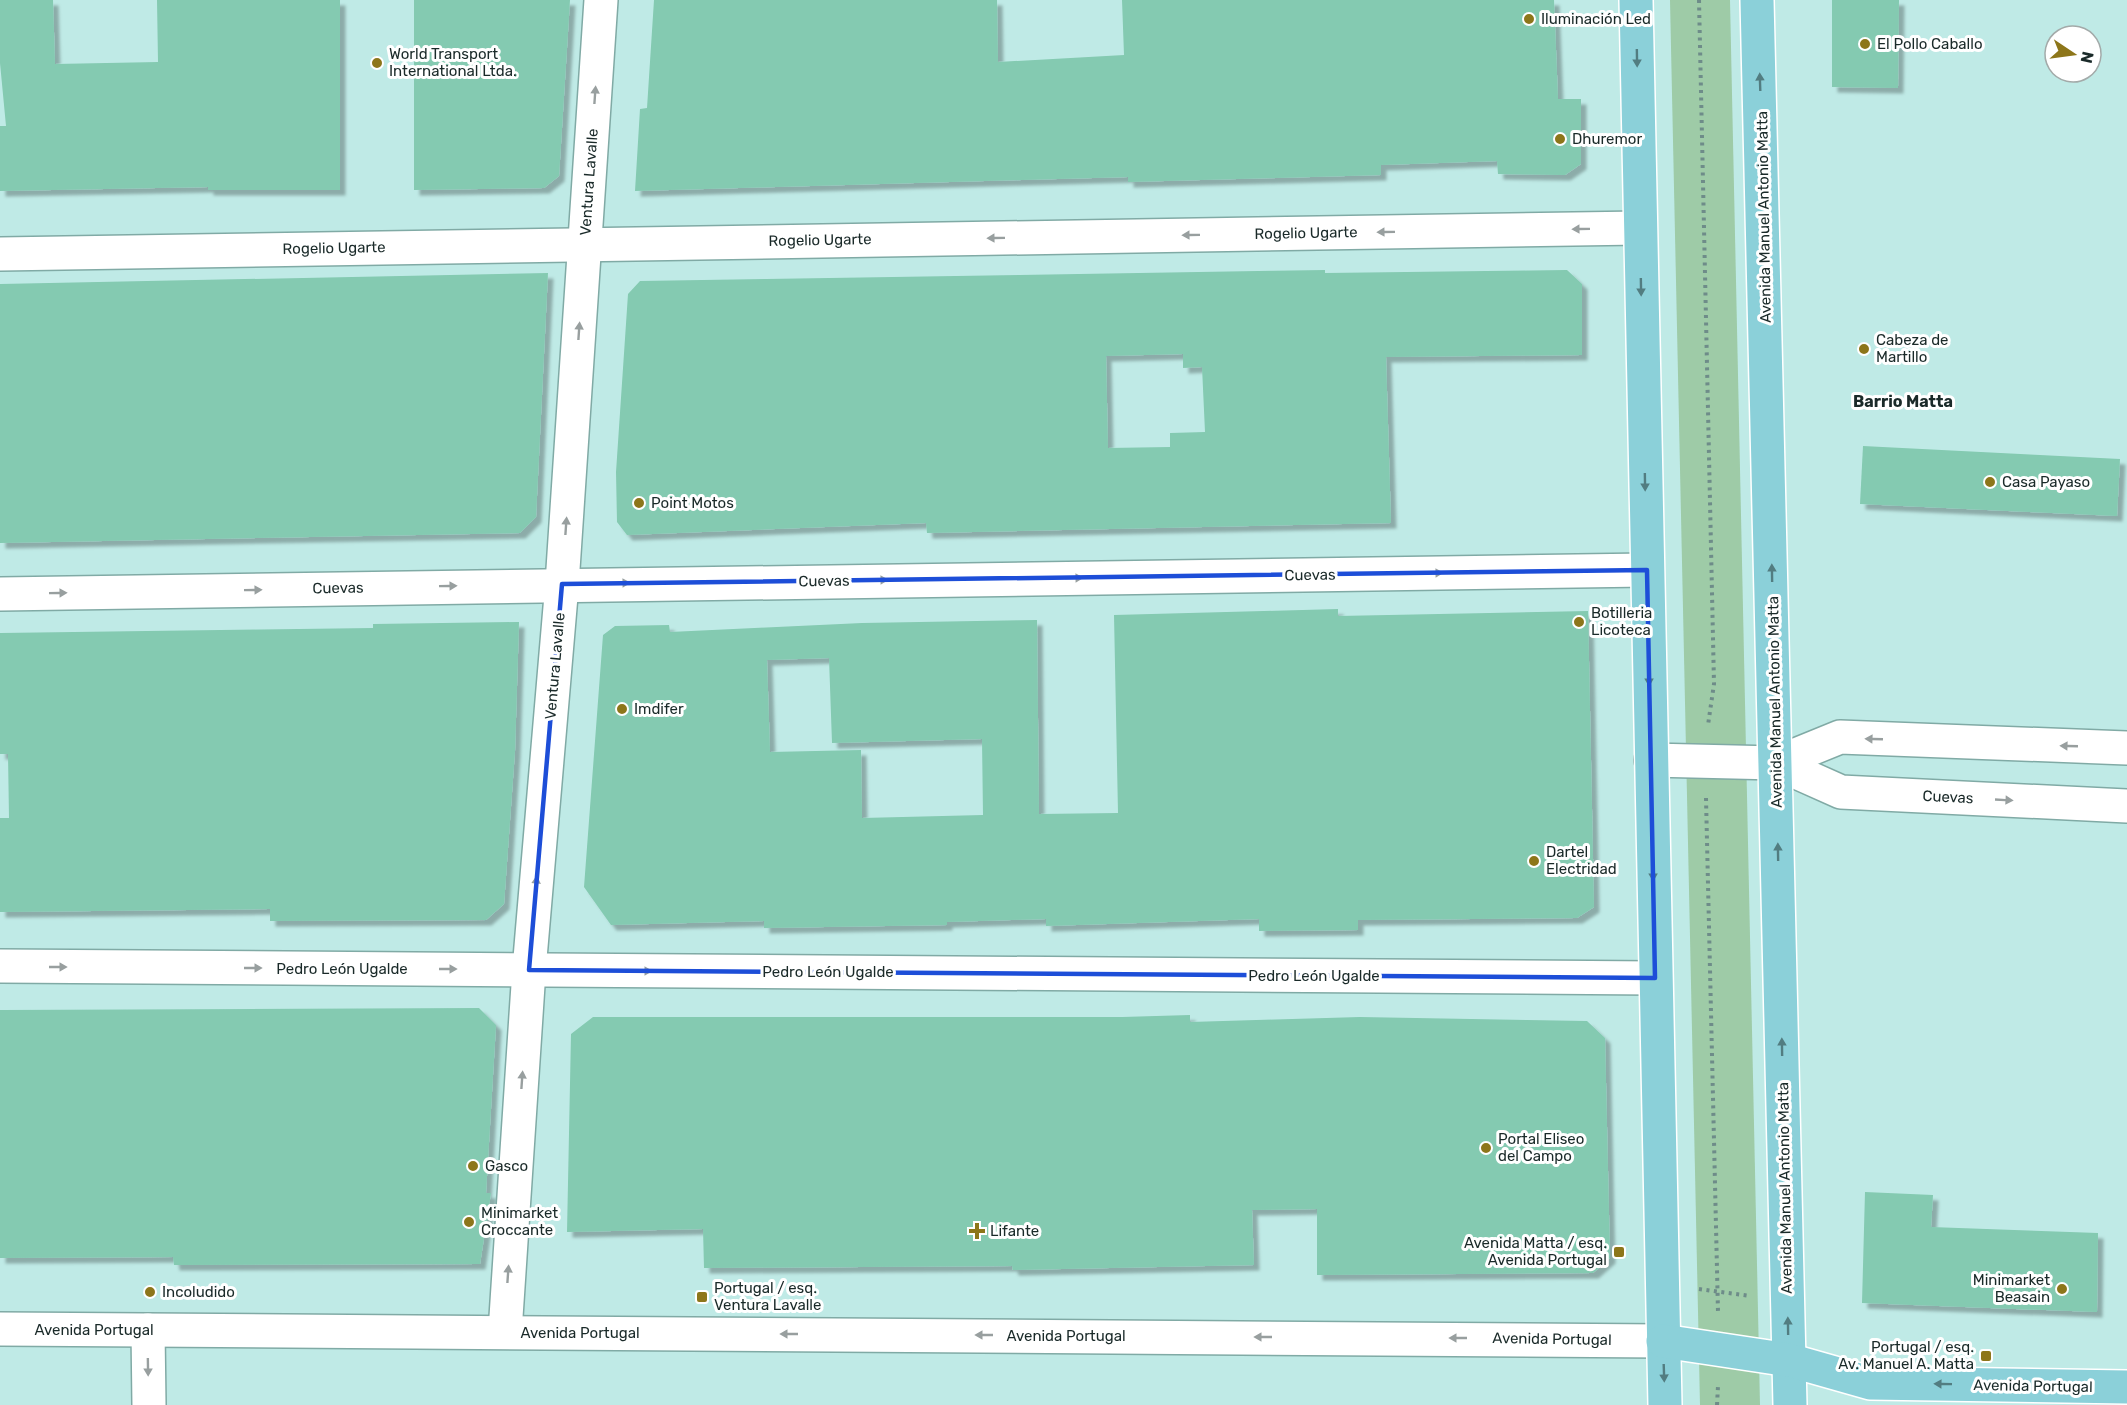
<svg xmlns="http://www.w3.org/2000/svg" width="2127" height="1405" viewBox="0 0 2127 1405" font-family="Rubik,sans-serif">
<defs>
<filter id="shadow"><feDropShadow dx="5.5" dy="5.5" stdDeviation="1.5" flood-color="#0004"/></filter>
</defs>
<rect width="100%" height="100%" fill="#bfeae6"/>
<!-- green -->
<polygon fill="#9ecba7" points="1670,0 1730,0 1760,1405 1700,1405"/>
<!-- building -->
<g fill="#84cab1" fill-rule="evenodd" filter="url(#shadow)">
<polygon points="0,0 53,0 55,64 158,62 157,0 340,0 340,190 208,190 208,187 0,191 0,126 6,126 0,63"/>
<polygon points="414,0 570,0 559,176 544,188 414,190"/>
<polygon points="654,0 997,0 998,62 1124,55 1122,0 1554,0 1558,99 1581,99 1581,164 1565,175 1498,174 1497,161 1381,165 1381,175 1128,182 1128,177 635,191 640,109 647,108"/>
<polygon points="1832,0 1899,0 1898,88 1832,87"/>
<path d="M1325,270V273L1567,270L1582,284V355L1386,357L1391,523L927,533L926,523L627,535L617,522L616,472L628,294L640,281ZM1183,354V368L1202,367L1205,432L1170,433V447L1108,448L1106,356Z"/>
<polygon points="548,273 536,517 520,533 0,543 0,284"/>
<polygon points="1863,446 2120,459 2117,516 1860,504"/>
<path d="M1338,609V616L1588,611L1594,907L1577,918L1358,920V930L1259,931V919L1046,926V919L947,922V925L764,928V921L611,925L584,887L603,635L615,626L669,625L670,632L862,623L1037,620L1039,814L1118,813L1114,615ZM829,658L832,743L982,739L983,815L862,818L861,750L770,752L767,660Z"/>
<polygon points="519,622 515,751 504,904 486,920 270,921 270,909 0,912 0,818 9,818 8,754 0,754 0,633 373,628 373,624"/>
<polygon points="479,1008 496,1025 486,1193 491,1193 480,1264 174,1265 173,1257 0,1258 0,1010"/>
<polygon points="1190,1015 1190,1022 1360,1017 1587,1021 1605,1038 1610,1258 1593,1273 1317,1275 1317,1209 1252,1210 1254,1265 1013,1270 1012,1266 704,1268 703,1229 567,1232 571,1034 593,1017 1122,1017"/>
<polygon points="1865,1192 1933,1195 1931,1227 2098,1233 2097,1312 1862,1303"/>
</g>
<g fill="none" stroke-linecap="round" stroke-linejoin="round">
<!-- minor casing -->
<g stroke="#80aaa5" stroke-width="36">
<g id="minor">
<polyline points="0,254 1640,228"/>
<polyline points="0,594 1647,570"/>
<polyline points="1651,760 1776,763 1841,792 2127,806"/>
<polyline points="1776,763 1840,737 2127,748"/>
<polyline points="0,966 1655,978"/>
<polyline points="0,1329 1663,1341"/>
<polyline points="148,1330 149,1405"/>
<polyline points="505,1332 529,970 562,584 601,0"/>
</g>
</g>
<!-- major casing -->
<g stroke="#fff" stroke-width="36">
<g id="major">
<polyline points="1636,0 1665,1405"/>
<polyline points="1757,0 1790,1405"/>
<polyline points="1663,1341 1789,1360 1870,1383 2127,1387"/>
</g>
</g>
<!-- path -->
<g stroke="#6e8c89" stroke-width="4" stroke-dasharray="3 4.5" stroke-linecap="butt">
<polyline points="1699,0 1714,684 1708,725"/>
<polyline points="1706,798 1718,1312"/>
<polyline points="1699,1289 1751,1296"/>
<polyline points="1717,1405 1718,1386"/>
</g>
<!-- minor -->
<use href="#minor" stroke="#fff" stroke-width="33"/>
<!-- major -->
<use href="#major" stroke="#8bd0d9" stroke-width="33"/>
</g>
<!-- one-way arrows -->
<defs><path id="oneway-solid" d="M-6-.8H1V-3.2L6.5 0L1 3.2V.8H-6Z" transform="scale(1.5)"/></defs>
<g fill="#527d81">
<use href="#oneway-solid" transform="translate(1637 58) rotate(89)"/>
<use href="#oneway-solid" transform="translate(1760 82) rotate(-92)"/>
<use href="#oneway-solid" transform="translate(1641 287) rotate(89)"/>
<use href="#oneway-solid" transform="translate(1645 482) rotate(89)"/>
<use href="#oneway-solid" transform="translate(1772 573) rotate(-91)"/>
<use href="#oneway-solid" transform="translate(1649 677) rotate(89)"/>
<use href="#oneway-solid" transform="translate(1778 852) rotate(-91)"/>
<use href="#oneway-solid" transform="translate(1653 872) rotate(89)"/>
<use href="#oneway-solid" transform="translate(1782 1047) rotate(-91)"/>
<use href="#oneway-solid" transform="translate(1788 1326) rotate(-91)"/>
<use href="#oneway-solid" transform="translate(1664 1373) rotate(88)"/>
<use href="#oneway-solid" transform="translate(1943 1384) rotate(-179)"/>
</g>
<g fill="#989f9f">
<use href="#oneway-solid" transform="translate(595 95) rotate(-86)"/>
<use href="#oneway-solid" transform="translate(1581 229) rotate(179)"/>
<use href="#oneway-solid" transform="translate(1386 232) rotate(179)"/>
<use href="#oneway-solid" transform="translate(1191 235) rotate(179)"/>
<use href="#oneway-solid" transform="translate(996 238) rotate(179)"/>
<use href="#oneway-solid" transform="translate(579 331) rotate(-86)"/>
<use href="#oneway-solid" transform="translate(566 526) rotate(-86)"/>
<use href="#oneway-solid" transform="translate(1434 573) rotate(-1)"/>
<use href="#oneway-solid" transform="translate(1074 578) rotate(-1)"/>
<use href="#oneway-solid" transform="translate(879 580) rotate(-1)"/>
<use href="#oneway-solid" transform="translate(621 583) rotate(-1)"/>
<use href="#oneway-solid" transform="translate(448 586) rotate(-1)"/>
<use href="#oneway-solid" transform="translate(253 590) rotate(-1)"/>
<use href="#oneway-solid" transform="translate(58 593) rotate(-1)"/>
<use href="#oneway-solid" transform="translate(1874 739) rotate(-178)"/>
<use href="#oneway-solid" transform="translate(2069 746) rotate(-178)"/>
<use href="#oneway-solid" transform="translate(2004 800) rotate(3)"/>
<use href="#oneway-solid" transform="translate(536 885) rotate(-85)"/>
<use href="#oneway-solid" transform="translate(58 967)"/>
<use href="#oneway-solid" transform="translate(253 968)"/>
<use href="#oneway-solid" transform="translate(448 969)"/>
<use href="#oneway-solid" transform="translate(643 971)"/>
<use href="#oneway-solid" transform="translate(522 1080) rotate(-86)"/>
<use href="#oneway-solid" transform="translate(508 1274) rotate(-86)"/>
<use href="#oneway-solid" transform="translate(789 1334) rotate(-180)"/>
<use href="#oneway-solid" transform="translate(984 1335) rotate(-180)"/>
<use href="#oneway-solid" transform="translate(1263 1337) rotate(-180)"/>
<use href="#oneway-solid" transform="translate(1458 1338) rotate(-180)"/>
<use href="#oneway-solid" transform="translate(148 1367) rotate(89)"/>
</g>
<!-- marked area -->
<path fill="none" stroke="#1d4ed8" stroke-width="4.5" stroke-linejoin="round" d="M1647,570L1655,978L529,970L562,584Z"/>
<!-- markers -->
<g fill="#8d761a" stroke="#fff" stroke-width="2">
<circle cx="1529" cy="19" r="6"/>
<circle cx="1865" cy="44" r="6"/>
<circle cx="377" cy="63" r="6"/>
<circle cx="1560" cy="139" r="6"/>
<circle cx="1864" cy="349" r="6"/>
<circle cx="1990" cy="482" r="6"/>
<circle cx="639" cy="503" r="6"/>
<circle cx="1579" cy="622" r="6"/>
<circle cx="622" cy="709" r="6"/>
<circle cx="1534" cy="861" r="6"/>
<circle cx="1486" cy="1148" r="6"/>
<circle cx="473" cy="1166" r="6"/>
<circle cx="469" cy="1222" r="6"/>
<path d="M974 1222h6v6h6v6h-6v6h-6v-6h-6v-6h6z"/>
<rect x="1613" y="1246" width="12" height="12" rx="3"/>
<circle cx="2062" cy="1289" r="6"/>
<circle cx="150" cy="1292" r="6"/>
<rect x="696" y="1291" width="12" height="12" rx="3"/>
<rect x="1980" y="1350" width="12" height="12" rx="3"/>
</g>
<g text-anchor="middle" stroke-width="6" stroke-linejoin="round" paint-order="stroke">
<!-- poi labels -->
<g font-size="15" fill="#1a2a29" stroke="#fff" text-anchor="start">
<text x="1541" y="24">Iluminación Led</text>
<text x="1877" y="49">El Pollo Caballo</text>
<text x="389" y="59">World Transport<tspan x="389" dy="17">International Ltda.</tspan></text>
<text x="1572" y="144">Dhuremor</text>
<text x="1876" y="345">Cabeza de<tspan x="1876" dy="17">Martillo</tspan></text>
<text x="2002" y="487">Casa Payaso</text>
<text x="651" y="508">Point Motos</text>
<text x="1591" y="618">Botilleria<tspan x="1591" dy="17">Licoteca</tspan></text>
<text x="634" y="714">Imdifer</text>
<text x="1546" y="857">Dartel<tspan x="1546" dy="17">Electridad</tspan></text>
<text x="1498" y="1144">Portal Eliseo<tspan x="1498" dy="17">del Campo</tspan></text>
<text x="485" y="1171">Gasco</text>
<text x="481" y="1218">Minimarket<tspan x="481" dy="17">Croccante</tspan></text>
<text x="990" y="1236">Lifante</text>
<text x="1607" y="1248" text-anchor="end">Avenida Matta / esq.<tspan x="1607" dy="17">Avenida Portugal</tspan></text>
<text x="2050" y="1285" text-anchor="end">Minimarket<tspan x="2050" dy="17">Beasain</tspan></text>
<text x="714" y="1293">Portugal / esq.<tspan x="714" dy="17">Ventura Lavalle</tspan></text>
<text x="162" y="1297">Incoludido</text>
<text x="1974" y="1352" text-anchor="end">Portugal / esq.<tspan x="1974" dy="17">Av. Manuel A. Matta</tspan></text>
</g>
<!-- street labels -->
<g font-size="15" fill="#1a2a29" stroke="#fff">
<text transform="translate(589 182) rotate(-86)" y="5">Ventura Lavalle</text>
<text transform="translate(1764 217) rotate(-91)" y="5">Avenida Manuel Antonio Matta</text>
<text transform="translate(1306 233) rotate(-1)" y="5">Rogelio Ugarte</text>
<text transform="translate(820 240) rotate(-1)" y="5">Rogelio Ugarte</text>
<text transform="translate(334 248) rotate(-1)" y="5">Rogelio Ugarte</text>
<text transform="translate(1310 575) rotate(-1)" y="5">Cuevas</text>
<text transform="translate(824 581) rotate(-1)" y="5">Cuevas</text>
<text transform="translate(338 588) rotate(-1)" y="5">Cuevas</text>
<text transform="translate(555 666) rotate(-85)" y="5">Ventura Lavalle</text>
<text transform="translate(1775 702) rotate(-91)" y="5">Avenida Manuel Antonio Matta</text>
<text transform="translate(1948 797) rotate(3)" y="5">Cuevas</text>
<text x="342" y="974">Pedro León Ugalde</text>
<text x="828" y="977">Pedro León Ugalde</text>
<text x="1314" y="981">Pedro León Ugalde</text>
<text transform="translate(1785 1188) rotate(-91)" y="5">Avenida Manuel Antonio Matta</text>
<text x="94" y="1335">Avenida Portugal</text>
<text x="580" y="1338">Avenida Portugal</text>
<text x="1066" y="1341">Avenida Portugal</text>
<text transform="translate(1552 1339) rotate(1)" y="5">Avenida Portugal</text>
<text transform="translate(2033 1386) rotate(1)" y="5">Avenida Portugal</text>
</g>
<!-- neighbourhood labels -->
<g font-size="16" font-weight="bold" fill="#1a2a29" stroke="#fff">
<text x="1903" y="407">Barrio Matta</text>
</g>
</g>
<!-- north arrow -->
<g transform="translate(2073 54) rotate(103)"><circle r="28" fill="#ffffff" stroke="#a3aaa9" stroke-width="1.5"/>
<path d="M0-4.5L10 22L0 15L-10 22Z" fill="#8d761a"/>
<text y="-9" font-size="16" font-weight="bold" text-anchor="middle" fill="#1a2a29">N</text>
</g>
</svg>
